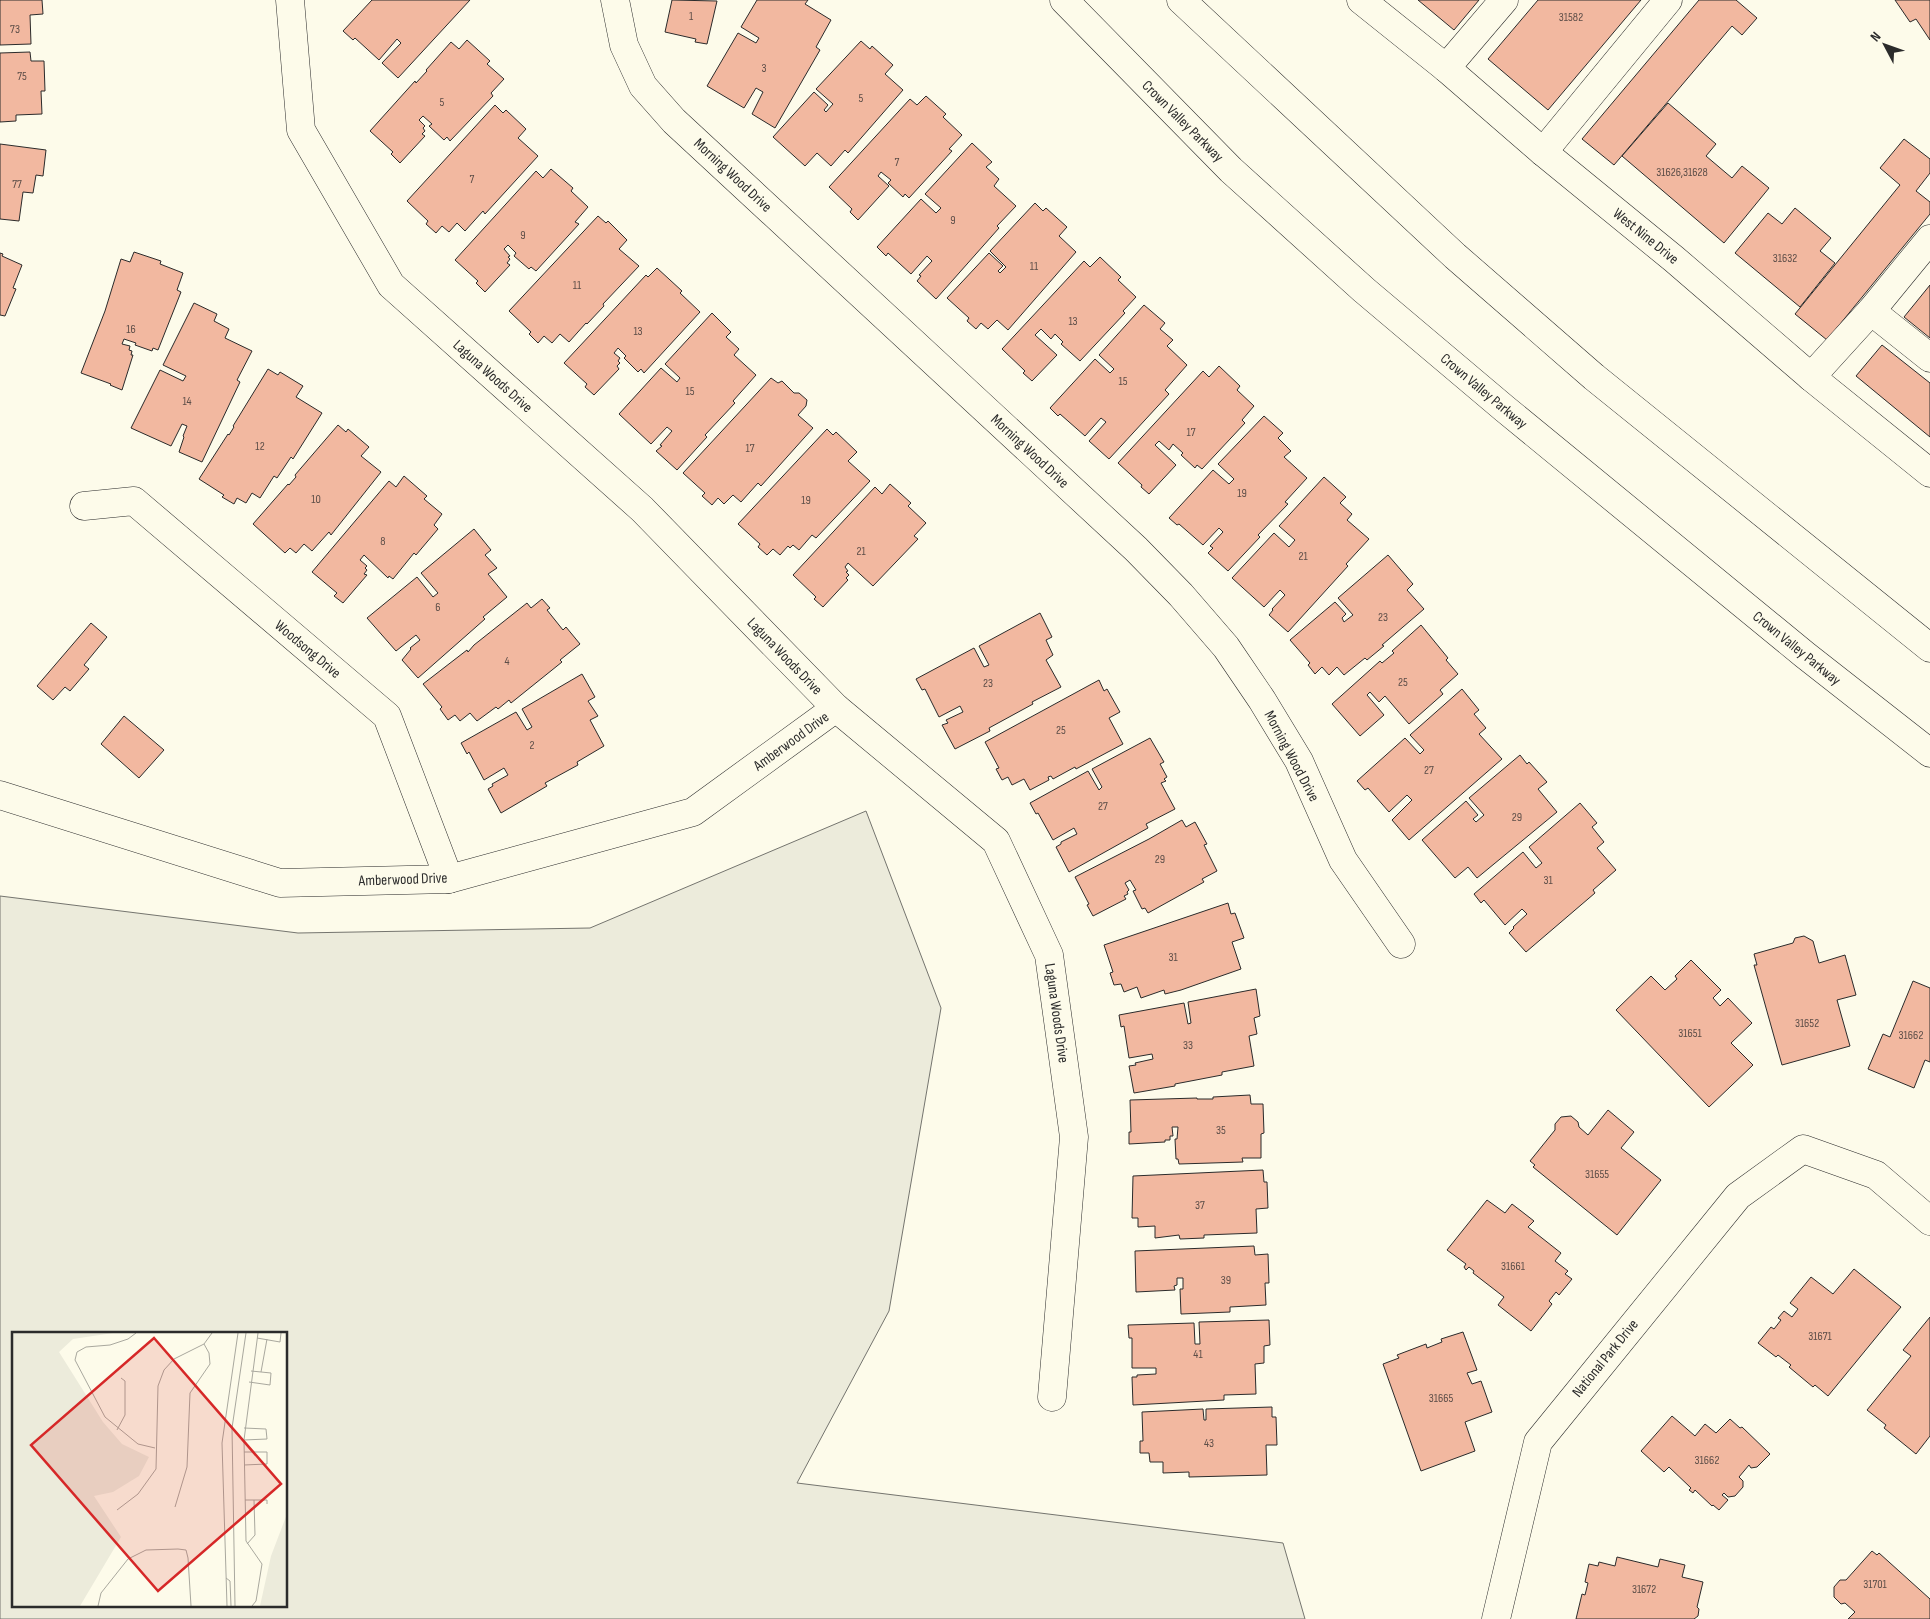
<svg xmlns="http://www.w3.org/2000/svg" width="1930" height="1619" viewBox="0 0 1930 1619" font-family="'Sofia Sans Condensed',sans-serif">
<rect width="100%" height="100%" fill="#fdfbea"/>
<!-- green -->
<path fill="#ecebdb" stroke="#74746e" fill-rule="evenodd" d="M866,811L941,1008L889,1311L797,1483L1283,1543L1305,1619H0V896L298,933L590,928ZM14,1333H286V1605H14Z"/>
<!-- building -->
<g fill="#f2b8a0" stroke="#2b2b2b">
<polygon points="0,0 42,0 43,14 30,15 31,44 0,45"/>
<polygon points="372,0 470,0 398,78 382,63 401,43 397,39 379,60 355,38 353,40 343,31"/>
<polygon points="672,0 717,1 707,44 695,42 696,39 665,32"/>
<polygon points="757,0 808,0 805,4 831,20 816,47 820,50 775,128 752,114 763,92 756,88 744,108 707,86 738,33 756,43 759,38 741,27"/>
<polygon points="1418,0 1479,0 1454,30"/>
<polygon points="1538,0 1641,0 1548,110 1488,59"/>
<polygon points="1699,0 1736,0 1757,18 1742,35 1732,26 1614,165 1582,139"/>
<polygon points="1895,0 1930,0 1930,40 1916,19 1910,22"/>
<polygon points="467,40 490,61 487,64 504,79 491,93 493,96 450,141 447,137 444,140 429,126 432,124 423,116 419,120 425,126 423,128 425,131 422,134 425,136 400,163 391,154 393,152 370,131 415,81 416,83 427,71 426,70 451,42 459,49"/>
<polygon points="861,41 870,49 872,46 893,65 885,74 903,90 848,153 845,150 831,166 817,153 805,166 773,137 814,92 828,105 824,110 826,112 833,104 816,89"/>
<polygon points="30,52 31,61 44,61 45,91 41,91 42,114 16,115 16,121 0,122 0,53"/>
<polygon points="926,96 946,114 943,117 962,135 949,149 952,151 909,198 905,194 903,197 888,183 891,180 881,172 878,176 889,186 858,220 850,212 852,209 829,187 910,99 917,105"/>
<polygon points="1668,103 1716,144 1706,156 1732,178 1742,166 1769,188 1724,243 1622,156"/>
<polygon points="495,105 503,113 506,110 526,129 518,138 538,156 485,214 483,211 465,231 457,223 449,232 442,226 436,233 426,224 428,221 407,201"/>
<polygon points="1904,139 1930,159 1930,173 1916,191 1930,202 1930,214 1827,340 1795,314 1900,185 1880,168"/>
<polygon points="972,143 992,162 986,167 999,179 994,186 1016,206 997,226 999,228 936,299 917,281 921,276 919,275 932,261 927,256 911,274 888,253 886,256 877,247 921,199 936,213 941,208 925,194"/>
<polygon points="0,144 46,150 43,176 36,175 33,193 23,192 19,221 0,219"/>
<polygon points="551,169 573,188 571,191 588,207 575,222 579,224 536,271 531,267 529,269 514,256 516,253 508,245 504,249 510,256 508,257 510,259 507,263 510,265 485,292 476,283 478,281 455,260 536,171 543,178"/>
<polygon points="1035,203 1043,211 1046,208 1067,227 1059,236 1076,252 1008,330 997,320 988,329 981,323 976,329 967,321 969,318 947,298 989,253 1003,266 998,271 1000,273 1006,267 990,251"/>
<polygon points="1795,208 1831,238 1820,251 1835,263 1800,307 1735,253 1768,213 1782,224"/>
<polygon points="598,216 606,223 608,221 627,240 619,249 639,266 603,304 604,306 587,324 586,323 569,342 560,334 552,343 544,336 538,343 529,334 531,332 509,311"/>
<polygon points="134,252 161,261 160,264 183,273 177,290 181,292 158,350 153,348 152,351 135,345 136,343 124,339 122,344 130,346 129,350 132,351 131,355 133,355 122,390 110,385 111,384 81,373 105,311 121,259 130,262"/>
<polygon points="0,253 3,254 2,256 22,265 13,288 16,289 5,316 0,315"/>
<polygon points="1100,257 1121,277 1118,280 1136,297 1123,311 1125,313 1080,361 1061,344 1063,342 1055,334 1051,339 1041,329 1035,335 1057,355 1032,381 1023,373 1025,371 1002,349 1084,261 1090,267"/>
<polygon points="657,268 682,291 680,293 700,312 644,373 641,369 638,372 624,358 626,356 618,348 614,353 620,358 618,361 620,363 617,366 619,369 594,395 585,387 587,384 564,363 646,275 648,277"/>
<polygon points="1930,285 1930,338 1904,317"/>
<polygon points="194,303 217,314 214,321 229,329 225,338 252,351 237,380 240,382 202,462 179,452 184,437 183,436 187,426 182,424 171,446 131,428 160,370 183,381 186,376 163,365"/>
<polygon points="1144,305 1165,323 1160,329 1173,340 1167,346 1187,365 1165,390 1169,394 1109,459 1089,441 1106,422 1101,418 1085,436 1060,414 1058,416 1050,408 1095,359 1110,373 1114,369 1099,355"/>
<polygon points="712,313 731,332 726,337 739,349 734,355 756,375 733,401 735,403 705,435 707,437 677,470 656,451 662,446 660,445 672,431 667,427 651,444 619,414 661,368 677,382 680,378 665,364"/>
<polygon points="1882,345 1930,383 1930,437 1856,376"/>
<polygon points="1219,366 1240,386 1237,390 1254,406 1242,420 1245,423 1202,469 1197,465 1195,468 1181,455 1183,453 1173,444 1169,450 1159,441 1155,445 1176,465 1149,494 1141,487 1142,485 1118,463 1203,371 1209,377"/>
<polygon points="268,369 278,375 280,372 303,386 296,397 322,413 293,459 291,457 277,478 274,476 260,498 252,493 246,503 237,498 234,504 222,497 224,495 199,479 228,434 229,435 234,427 233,426"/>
<polygon points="771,378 778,383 782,381 794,393 799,393 807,400 806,406 798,415 813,428 761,486 758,483 741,502 733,495 724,504 718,498 712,505 702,496 705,493 683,473"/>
<polygon points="1264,416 1283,433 1278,438 1291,451 1284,457 1307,478 1285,502 1288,504 1258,535 1260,537 1228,571 1208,553 1213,548 1210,546 1223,532 1219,528 1203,545 1179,524 1177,525 1169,518 1213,470 1229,484 1234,479 1218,464"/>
<polygon points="338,425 346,432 348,429 369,447 361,456 381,472 331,535 329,532 312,551 304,544 296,553 290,548 285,553 253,524 288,484 289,485 296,477 295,475"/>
<polygon points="827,429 833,435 836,432 857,452 848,461 870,481 816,538 812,535 799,550 793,545 790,548 788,546 780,555 773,549 767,555 758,547 760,544 738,524"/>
<polygon points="404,476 427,496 424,499 442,514 434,525 438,529 416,555 414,553 393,579 389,576 388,578 364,555 360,560 367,566 365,568 367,570 364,574 367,575 343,603 334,596 337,593 312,572 389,481 396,487"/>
<polygon points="1324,477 1346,497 1340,503 1352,514 1347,520 1369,539 1346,564 1348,566 1288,632 1269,615 1273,610 1272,609 1285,595 1280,590 1264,607 1232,578 1274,533 1289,547 1295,540 1279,526"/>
<polygon points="890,484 911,503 908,506 926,523 914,536 918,539 873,586 848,563 845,567 848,571 846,572 849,575 846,578 848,580 823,607 814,599 816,597 793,575 875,487 882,494"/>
<polygon points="474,529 491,550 485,555 497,568 488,574 507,597 483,617 485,619 418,678 402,660 411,649 410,648 420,640 416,635 396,651 367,618 417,577 433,597 438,593 421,573"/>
<polygon points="1388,555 1413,584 1407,590 1424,609 1382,645 1384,646 1367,660 1365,658 1344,675 1337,667 1329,675 1322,667 1315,674 1308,665 1310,663 1290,640 1335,602 1346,614 1342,618 1344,622 1353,615 1338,598"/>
<polygon points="542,599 550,608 547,610 563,630 566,627 580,644 560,660 562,662 511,703 509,700 498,709 496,707 477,721 470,713 460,721 455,715 448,720 440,709 442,707 423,684 467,650 468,652 474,645 527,603 531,608"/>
<polygon points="1040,613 1052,637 1046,640 1053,655 1046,660 1061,687 1032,702 1033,704 989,728 990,731 955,749 942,725 948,723 946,720 963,712 960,706 939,717 925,689 922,690 916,679 974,648 984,667 989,665 979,646"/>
<polygon points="91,623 107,637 84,665 89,669 70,691 65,687 53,700 37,686"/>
<polygon points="1421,625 1448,658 1446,660 1458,674 1440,690 1443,694 1409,724 1385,696 1379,702 1370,692 1367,695 1384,715 1360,736 1332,704 1380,661 1382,663 1394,653 1392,651"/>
<polygon points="582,674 595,697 588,701 598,716 590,720 604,746 577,762 578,765 545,783 547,786 501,813 488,789 493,786 492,784 508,775 504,768 484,780 469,752 467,754 461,743 516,712 527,730 532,727 522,709"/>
<polygon points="1099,680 1104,691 1107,689 1120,712 1109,718 1123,744 1076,769 1075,767 1053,779 1051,776 1048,777 1049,780 1030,790 1024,779 1012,785 1008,777 1002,780 996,769 999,768 985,742"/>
<polygon points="1462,689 1479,710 1474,714 1486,728 1479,734 1502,759 1409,840 1392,820 1412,800 1407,795 1389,812 1368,788 1365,790 1357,781 1405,738 1420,754 1424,750 1410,735"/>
<polygon points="124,716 164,750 139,778 101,744"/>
<polygon points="1150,738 1164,762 1160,764 1167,777 1164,779 1166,781 1161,783 1175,809 1146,824 1148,828 1069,872 1056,847 1061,844 1061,842 1077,834 1074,828 1053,840 1038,813 1036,814 1030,803 1088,771 1099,790 1102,787 1092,769"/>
<polygon points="1520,755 1527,764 1529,762 1547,782 1538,789 1557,812 1477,878 1468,867 1455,878 1422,840 1466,801 1478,815 1473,819 1476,822 1484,815 1469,798"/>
<polygon points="1580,803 1597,823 1592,827 1604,842 1597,848 1616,870 1593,890 1595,893 1526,952 1509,933 1514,928 1513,927 1527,914 1522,909 1505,925 1484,900 1481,903 1474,894 1523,852 1536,868 1542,863 1529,847"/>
<polygon points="1182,820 1186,827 1195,822 1207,844 1204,845 1217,871 1202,879 1204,882 1148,913 1145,908 1142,909 1133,891 1136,890 1130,880 1125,883 1129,890 1127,892 1128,894 1124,896 1126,899 1093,916 1087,905 1089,904 1075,877 1149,839"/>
<polygon points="1228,903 1231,914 1235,913 1244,938 1232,942 1241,969 1181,990 1165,994 1164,990 1141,998 1137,987 1124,992 1121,984 1114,985 1110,973 1113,972 1104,945"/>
<polygon points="1804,936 1813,941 1819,963 1845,955 1856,995 1837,1000 1850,1046 1782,1065 1754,965 1757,965 1754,954 1793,943 1795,938"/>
<polygon points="1691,960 1721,990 1713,998 1720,1006 1728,998 1752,1023 1731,1043 1753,1065 1709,1107 1616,1010 1651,976 1665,990 1677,979 1675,976"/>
<polygon points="1913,981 1930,988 1930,1062 1925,1060 1914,1088 1868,1069 1883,1034 1890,1037"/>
<polygon points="1256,989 1260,1016 1254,1018 1257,1034 1249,1036 1254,1066 1222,1072 1222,1075 1175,1084 1175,1086 1134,1093 1129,1066 1136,1065 1135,1063 1153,1059 1152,1054 1129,1058 1124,1026 1121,1027 1119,1015 1184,1003 1188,1024 1191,1023 1188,1002"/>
<polygon points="1250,1095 1251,1104 1263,1104 1264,1133 1261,1134 1261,1158 1242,1158 1243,1162 1179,1164 1178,1159 1176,1159 1175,1139 1177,1139 1178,1127 1172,1127 1173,1136 1170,1136 1170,1140 1165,1140 1165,1142 1129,1144 1129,1132 1131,1132 1130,1100 1197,1098 1197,1099 1213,1099 1213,1097"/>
<polygon points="1608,1110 1634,1132 1621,1148 1661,1180 1617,1235 1533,1167 1535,1165 1530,1161 1555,1130 1555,1124 1561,1117 1571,1116 1578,1122 1579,1127 1588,1135"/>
<polygon points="1263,1170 1264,1182 1267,1182 1268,1208 1256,1209 1257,1233 1204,1235 1204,1238 1180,1239 1179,1235 1155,1238 1155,1226 1138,1227 1138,1218 1132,1218 1133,1176"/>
<polygon points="1487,1200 1505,1213 1512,1204 1534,1221 1528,1227 1561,1253 1555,1261 1568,1271 1565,1274 1572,1279 1559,1295 1556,1292 1549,1301 1552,1304 1531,1331 1498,1305 1504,1297 1473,1273 1474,1271 1469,1267 1466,1270 1464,1267 1466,1264 1447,1250"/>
<polygon points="1254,1246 1255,1255 1268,1254 1269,1283 1265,1283 1266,1305 1230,1307 1230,1312 1181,1314 1180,1289 1183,1289 1183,1278 1177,1278 1177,1285 1174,1286 1175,1290 1136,1292 1135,1251"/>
<polygon points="1854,1269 1901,1307 1828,1396 1815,1385 1813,1387 1789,1367 1791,1365 1778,1355 1776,1357 1758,1343 1771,1327 1774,1329 1781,1320 1778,1318 1784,1311 1792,1317 1798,1309 1790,1303 1811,1277 1833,1294"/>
<polygon points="1930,1317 1930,1436 1916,1454 1884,1428 1886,1425 1867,1410 1911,1356 1903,1350"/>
<polygon points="1269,1320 1270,1345 1264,1346 1264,1363 1255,1364 1256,1394 1224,1395 1224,1400 1133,1405 1132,1377 1137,1377 1137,1375 1156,1374 1156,1368 1132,1368 1132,1338 1129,1338 1128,1325 1194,1323 1195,1344 1200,1344 1199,1322"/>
<polygon points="1463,1332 1477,1370 1467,1373 1472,1384 1481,1381 1492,1412 1465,1422 1475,1451 1421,1471 1383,1364 1399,1358 1397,1355 1426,1344 1427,1348 1442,1342 1441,1339"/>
<polygon points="1272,1407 1272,1417 1276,1417 1277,1445 1266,1445 1267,1475 1189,1477 1189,1472 1163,1473 1163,1462 1150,1462 1149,1453 1140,1453 1140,1441 1143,1441 1142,1412 1203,1409 1204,1420 1206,1420 1206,1409"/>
<polygon points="1672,1416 1695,1436 1705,1424 1716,1433 1730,1419 1740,1428 1742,1427 1770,1454 1757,1467 1751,1468 1749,1465 1739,1477 1743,1481 1743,1487 1735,1496 1728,1497 1724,1493 1722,1495 1728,1500 1719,1510 1713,1505 1712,1506 1695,1490 1693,1493 1689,1490 1691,1488 1669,1467 1664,1472 1641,1451"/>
<polygon points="1872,1551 1877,1555 1879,1553 1930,1599 1930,1619 1848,1619 1855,1612 1845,1603 1841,1604 1834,1597 1834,1587 1840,1580 1846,1580"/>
<polygon points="1617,1557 1658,1567 1660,1559 1685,1565 1682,1577 1703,1582 1697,1607 1699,1609 1698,1616 1694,1619 1576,1619 1582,1594 1585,1595 1588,1583 1585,1582 1589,1564 1598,1566 1599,1562 1615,1566"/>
</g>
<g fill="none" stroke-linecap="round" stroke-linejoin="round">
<!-- minor casing -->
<g stroke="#2b2b2b" stroke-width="29">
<g id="minor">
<polyline points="290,0 301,130 391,285 642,509 836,708 996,841 1049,955 1074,1137 1052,1397"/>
<polyline points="615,0 624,45 643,86 674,121 1136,549 1181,595 1226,647 1262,700 1299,761 1343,860 1401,944"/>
<polyline points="1361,0 1446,68 1543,152 1674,259 1811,377 1930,473"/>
<polyline points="1446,68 1504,0"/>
<polyline points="1543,152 1668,0"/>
<polyline points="1871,311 1930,239"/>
<polyline points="1811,377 1871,311 1930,358"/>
<polyline points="84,506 134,501 387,716 449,879"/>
<polyline points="0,795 280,883 449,879 693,812 836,708"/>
<polyline points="1496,1619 1538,1442 1738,1196 1803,1149 1876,1175 1930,1221"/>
</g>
</g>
<!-- major casing -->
<g stroke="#2b2b2b" stroke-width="29">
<g id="major">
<polyline points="1064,0 1231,170 1364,290 1505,409 1805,655 1930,753"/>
<polyline points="1181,0 1455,256 1594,377 1930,648"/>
</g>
</g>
<!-- minor -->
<use href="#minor" stroke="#fdfbea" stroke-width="28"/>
<!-- major -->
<use href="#major" stroke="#fdfbea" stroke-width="28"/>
</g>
<g text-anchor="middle" stroke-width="4" stroke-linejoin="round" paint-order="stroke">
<!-- number labels -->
<g font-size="12" fill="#5d4e48">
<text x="691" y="20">1</text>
<text x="1571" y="21">31582</text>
<text x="15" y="33">73</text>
<text x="764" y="72">3</text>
<text x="22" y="80">75</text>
<text x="861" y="102">5</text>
<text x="442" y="106">5</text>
<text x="897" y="166">7</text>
<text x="1682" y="176">31626,31628</text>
<text x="472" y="183">7</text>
<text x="17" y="188">77</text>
<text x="953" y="224">9</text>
<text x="523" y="239">9</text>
<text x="1785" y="262">31632</text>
<text x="1034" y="270">11</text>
<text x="577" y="289">11</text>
<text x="1073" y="325">13</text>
<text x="131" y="333">16</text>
<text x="638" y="335">13</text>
<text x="1123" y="385">15</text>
<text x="690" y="395">15</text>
<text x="187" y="405">14</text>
<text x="1191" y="436">17</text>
<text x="260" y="450">12</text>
<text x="750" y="452">17</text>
<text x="1242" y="497">19</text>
<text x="316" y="503">10</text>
<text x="806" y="504">19</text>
<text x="383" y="545">8</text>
<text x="861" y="555">21</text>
<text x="1303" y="560">21</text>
<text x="438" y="611">6</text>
<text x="1383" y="621">23</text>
<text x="507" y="665">4</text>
<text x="1403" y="686">25</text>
<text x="988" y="687">23</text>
<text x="1061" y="734">25</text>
<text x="532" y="749">2</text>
<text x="1429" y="774">27</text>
<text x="1103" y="810">27</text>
<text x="1517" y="821">29</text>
<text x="1160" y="863">29</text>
<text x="1548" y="884">31</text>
<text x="1173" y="961">31</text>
<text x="1807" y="1027">31652</text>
<text x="1690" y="1037">31651</text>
<text x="1911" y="1039">31662</text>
<text x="1188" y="1049">33</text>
<text x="1221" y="1134">35</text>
<text x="1597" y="1178">31655</text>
<text x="1200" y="1209">37</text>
<text x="1513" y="1270">31661</text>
<text x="1226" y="1284">39</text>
<text x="1820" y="1340">31671</text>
<text x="1198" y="1358">41</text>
<text x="1441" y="1402">31665</text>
<text x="1209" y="1447">43</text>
<text x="1707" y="1464">31662</text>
<text x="1875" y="1588">31701</text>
<text x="1644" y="1593">31672</text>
</g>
<!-- street labels -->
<g font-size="15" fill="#2b2b2b" stroke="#fdfbea">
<text transform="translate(1183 121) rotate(45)" y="5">Crown Valley Parkway</text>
<text transform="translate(733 175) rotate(43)" y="5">Morning Wood Drive</text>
<text transform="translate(1646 236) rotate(39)" y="5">West Nine Drive</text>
<text transform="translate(493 376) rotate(42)" y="5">Laguna Woods Drive</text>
<text transform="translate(1484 391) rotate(40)" y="5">Crown Valley Parkway</text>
<text transform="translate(1030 451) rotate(43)" y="5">Morning Wood Drive</text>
<text transform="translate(1797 648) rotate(39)" y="5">Crown Valley Parkway</text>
<text transform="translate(308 649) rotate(40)" y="5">Woodsong Drive</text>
<text transform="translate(785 656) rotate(46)" y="5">Laguna Woods Drive</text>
<text transform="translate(791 741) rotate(-36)" y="5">Amberwood Drive</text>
<text transform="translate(1292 756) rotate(62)" y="5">Morning Wood Drive</text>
<text transform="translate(403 879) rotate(-2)" y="5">Amberwood Drive</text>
<text transform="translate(1057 1013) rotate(82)" y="5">Laguna Woods Drive</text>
<text transform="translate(1605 1358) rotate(-51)" y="5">National Park Drive</text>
</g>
</g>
<!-- overview -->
<g transform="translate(12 1332)">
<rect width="275" height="275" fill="#fdfbea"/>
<path d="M0,1H101L61,7L47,20L91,90L110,112L137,125L127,144L101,160L82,164L109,205L68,274H0ZM275,182V274H248L259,224Z" fill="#ecebdb"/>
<path fill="none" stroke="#a9a89e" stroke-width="1" d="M124,1L116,7L98,13L74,15L65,20L63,28L93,85L126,112L143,116M245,6L268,10L269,1M249,40L255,7M237,50L258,53L259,41L239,39M105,98L113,83V49L109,46M232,108L255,107L254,97L232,96M232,120H255V132L232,133M233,168H242L243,203L235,212M242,168H255V172M163,175L175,135L178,61L198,32L197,21L192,12M105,178L126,162L144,137L146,54L152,38L162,27L192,12L200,1M214,246L218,249L219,274M86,274L89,261L116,227L134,218L166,217L174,218L176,226L179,274M215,274L210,111L226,1M223,274L220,96L234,1M240,274L244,269L250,232L234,209L232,108L246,1"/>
<path fill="#d62828" fill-opacity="0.15" stroke="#d62828" stroke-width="2.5" d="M142,6L269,152L146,259L19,113Z"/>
<rect width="275" height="275" fill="none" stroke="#2b2b2b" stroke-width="2.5"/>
</g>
<!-- north arrow -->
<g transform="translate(1885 45) rotate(311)" stroke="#fdfbea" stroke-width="4" paint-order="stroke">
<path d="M0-4L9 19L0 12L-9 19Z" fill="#2b2b2b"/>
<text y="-8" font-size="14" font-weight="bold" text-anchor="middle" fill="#2b2b2b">N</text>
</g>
</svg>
